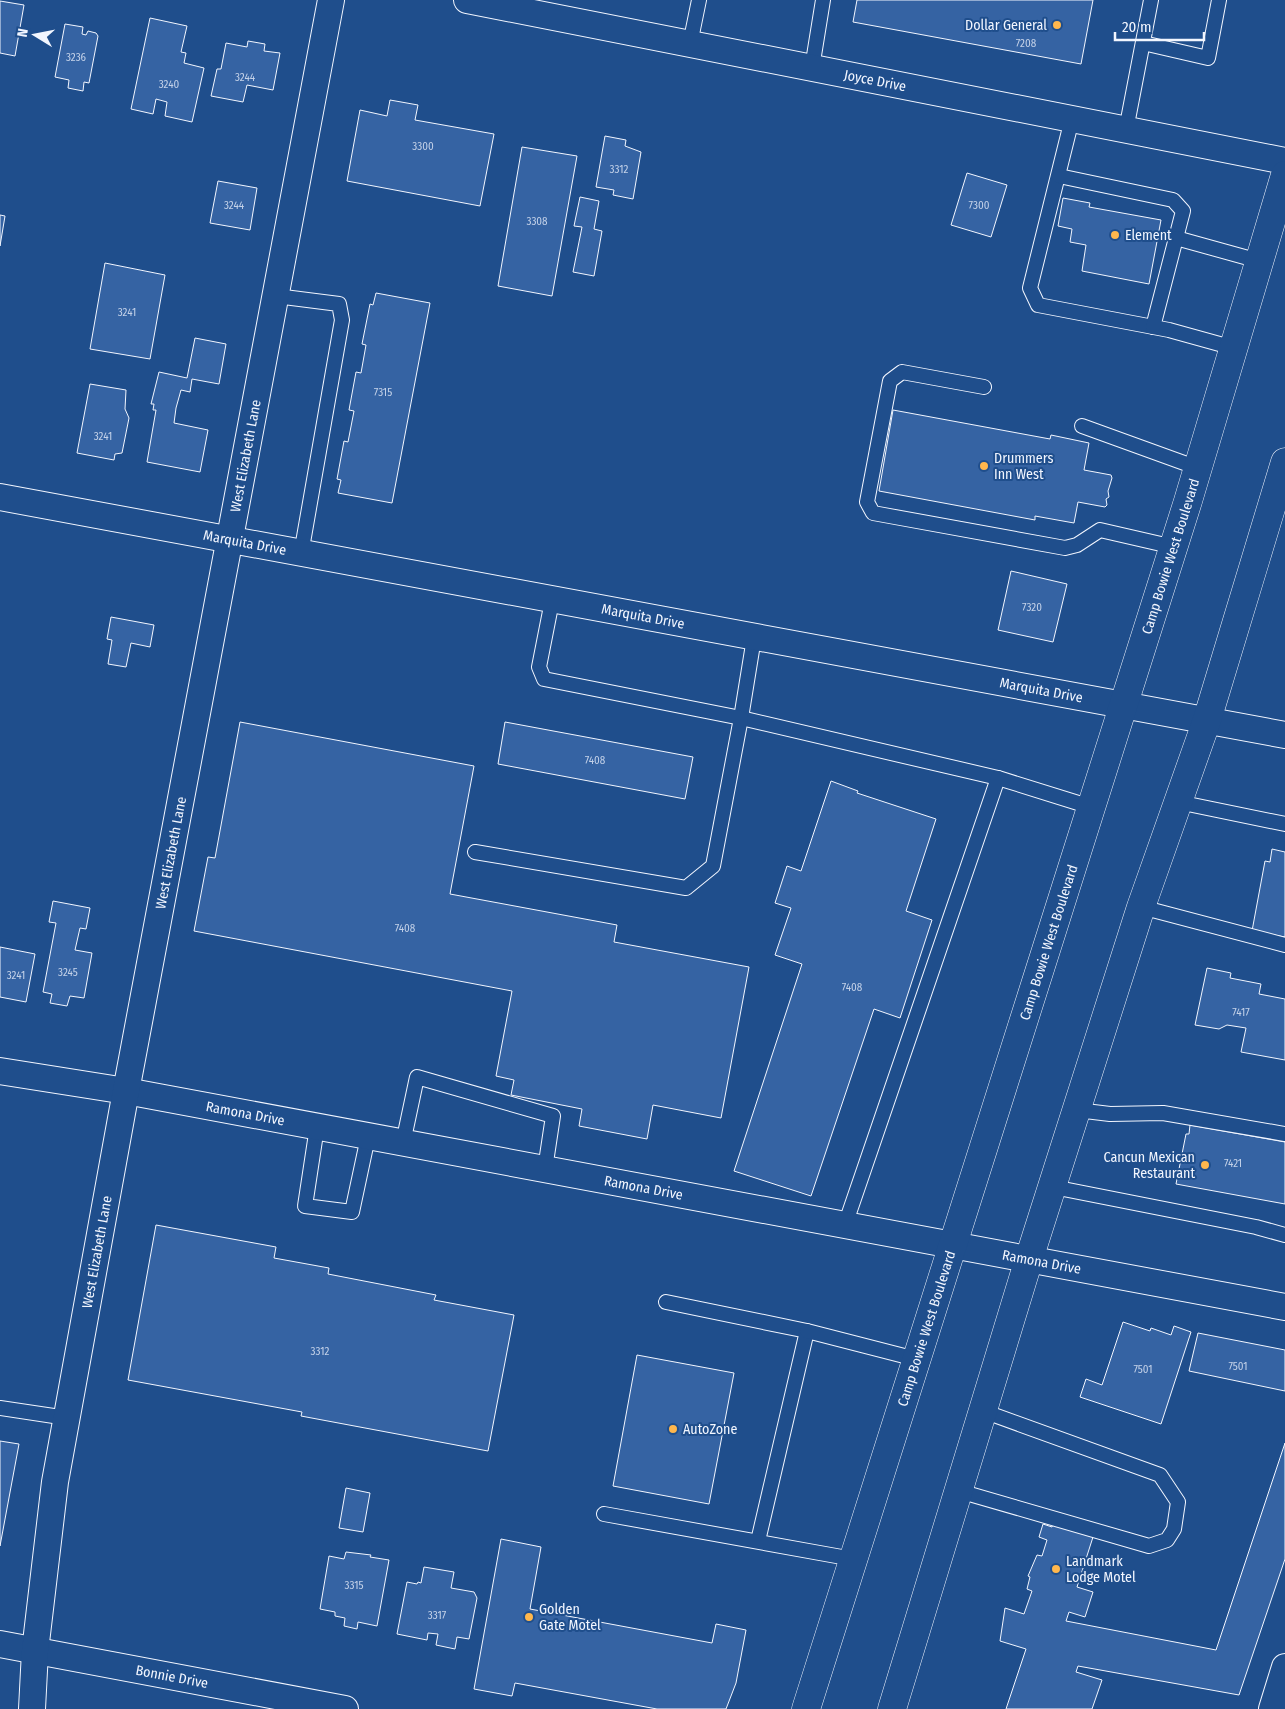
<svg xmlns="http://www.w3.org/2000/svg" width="1285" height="1709" viewBox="0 0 1285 1709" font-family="'Fira Sans Condensed',sans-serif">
<rect width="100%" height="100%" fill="#1f4e8c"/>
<!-- building -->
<g fill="#3563a3" stroke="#f2f6ff">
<polygon points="857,0 1093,0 1081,64 853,22"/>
<polygon points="0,1 24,5 15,56 0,53"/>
<polygon points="150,18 187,26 181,52 186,53 184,63 204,68 192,122 165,116 167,102 156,99 153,114 131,109"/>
<polygon points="65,24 83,27 82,34 86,35 88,31 96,33 98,36 89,83 84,82 83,91 68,88 69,80 55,77"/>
<polygon points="248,41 265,44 264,51 280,53 273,90 247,85 243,102 211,96 217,69 221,69 226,43 247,47"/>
<polygon points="390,100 418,105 415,120 494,134 480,206 347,181 360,110 387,116"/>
<polygon points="605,136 626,140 625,146 641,152 633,199 613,195 614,190 596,187"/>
<polygon points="522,147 577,156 552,296 498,286"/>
<polygon points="967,173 1007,185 991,237 951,225"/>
<polygon points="218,181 257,188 250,230 210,223"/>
<polygon points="580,197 599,201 594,229 602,231 594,276 573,272 582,227 574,226"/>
<polygon points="1063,198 1090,203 1089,207 1161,220 1149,284 1082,271 1086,245 1070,242 1072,229 1058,226"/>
<polygon points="0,215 5,216 0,246"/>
<polygon points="105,263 165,275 150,359 90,349"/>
<polygon points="376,293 430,303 392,503 338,493 341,480 337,479 344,441 348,442 354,411 349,410 356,372 361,373 366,345 362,344 370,304 373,305"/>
<polygon points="195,338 226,344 219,384 192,379 190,392 181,390 176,408 174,423 208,430 200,472 147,462 156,410 153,410 154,404 151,404 159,372 187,378"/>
<polygon points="90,384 126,390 125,409 129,418 122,453 115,454 114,460 77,453"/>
<polygon points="893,410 1050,439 1051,435 1089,443 1084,470 1111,475 1112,478 1108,491 1109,497 1106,499 1107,505 1105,507 1078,502 1074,523 1035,516 1035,520 879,491"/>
<polygon points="1011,571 1067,584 1053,642 998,630"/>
<polygon points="111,617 154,625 150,647 131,643 126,667 108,664 112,640 107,639"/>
<polygon points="240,722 474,766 450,894 617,925 614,942 749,967 721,1118 653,1105 647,1139 579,1126 582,1109 511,1095 514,1080 496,1076 512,991 194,931 208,857 215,858"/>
<polygon points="505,722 693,757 685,799 498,764"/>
<polygon points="831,781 858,791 857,793 936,819 906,911 932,920 900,1018 874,1009 811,1196 734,1171 802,964 775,955 791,908 775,903 787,866 801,871"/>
<polygon points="1272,849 1285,852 1285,937 1252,931 1265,861 1270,862"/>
<polygon points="53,901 90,908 86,929 80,928 75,950 92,953 84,998 70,996 67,1006 50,1003 52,994 43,992 56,923 49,922"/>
<polygon points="0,947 35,954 26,1002 0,997"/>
<polygon points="1207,968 1231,973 1230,978 1261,984 1259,994 1285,999 1285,1060 1241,1052 1246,1028 1227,1025 1219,1029 1195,1025"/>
<polygon points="1190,1125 1285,1142 1285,1204 1176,1184 1186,1134 1189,1134"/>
<polygon points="156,1225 276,1247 274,1258 329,1268 328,1274 436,1295 434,1300 514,1315 488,1451 301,1416 302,1412 128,1380"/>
<polygon points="1123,1322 1150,1331 1151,1328 1171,1335 1174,1326 1191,1332 1161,1424 1080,1397 1086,1379 1102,1385"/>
<polygon points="1198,1333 1285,1350 1285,1391 1189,1371"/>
<polygon points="637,1355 734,1373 709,1504 613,1486"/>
<polygon points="0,1441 19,1444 0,1546"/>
<polygon points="1285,1443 1285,1559 1239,1695 1078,1666 1076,1672 1102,1680 1092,1709 1006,1709 1026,1649 1000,1641 1005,1608 1024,1614 1032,1591 1027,1589 1030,1577 1028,1576 1037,1555 1042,1556 1047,1540 1039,1537 1043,1524 1052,1527 1053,1524 1093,1537 1077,1587 1093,1592 1085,1617 1069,1612 1066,1621 1216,1650"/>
<polygon points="346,1488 370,1493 363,1532 339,1528"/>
<polygon points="501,1539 541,1547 530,1609 712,1643 716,1624 746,1630 736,1683 726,1709 657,1709 515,1683 512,1696 474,1689"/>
<polygon points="346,1552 371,1555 370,1557 389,1560 377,1626 358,1622 357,1629 344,1626 345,1618 335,1616 335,1612 320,1609 329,1556 344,1559"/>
<polygon points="424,1567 454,1572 451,1588 474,1592 477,1598 469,1639 457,1637 455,1649 436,1645 438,1634 428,1633 427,1640 397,1634 407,1582 417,1584 418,1582 421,1583"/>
</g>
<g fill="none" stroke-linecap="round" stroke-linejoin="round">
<!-- service casing -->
<g stroke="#f2f6ff" stroke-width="16">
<g id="service">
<polyline points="1143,43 1208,58 1219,0"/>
<polyline points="690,44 699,0"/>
<polyline points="812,68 823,0"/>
<polyline points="1072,119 1030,288 1038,305 1169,330 1234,348"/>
<polyline points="1126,130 1151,0"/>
<polyline points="1059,176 1173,200 1183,211 1176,238"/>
<polyline points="276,296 339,304 342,320 301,554"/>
<polyline points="1153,327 1176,238 1259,261"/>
<polyline points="984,387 902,372 890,381 867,502 873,513 1065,548 1077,545 1100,530 1174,547"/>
<polyline points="1082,426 1198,468"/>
<polyline points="754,638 741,718 998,778"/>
<polyline points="1178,802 1285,824"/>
<polyline points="475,852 686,888 713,866 741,718 544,679 539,667 552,601"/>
<polyline points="1141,907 1285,945"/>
<polyline points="1077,1110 1110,1114 1163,1113 1285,1134"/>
<polyline points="317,1127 305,1206 352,1212 368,1137"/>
<polyline points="403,1143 417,1077 553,1116 545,1169"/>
<polyline points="1053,1187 1256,1227 1285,1235"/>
<polyline points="845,1225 998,778 1091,807"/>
<polyline points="666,1302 807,1331 758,1541"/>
<polyline points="807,1331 916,1359"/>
<polyline points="0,1408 67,1418"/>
<polyline points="959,1491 1149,1546 1167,1540 1174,1529 1178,1502 1160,1475 983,1411"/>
<polyline points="604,1514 853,1559"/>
</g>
</g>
<!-- minor casing -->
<g stroke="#f2f6ff" stroke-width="28">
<g id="minor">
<path id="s1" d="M467,0L1285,161"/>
<path id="s2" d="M0,497L1285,735"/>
<path id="s3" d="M0,1071L126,1091L1285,1307"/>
<path id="s4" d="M0,1644L345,1709"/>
<path id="s5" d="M32,1709L35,1651L55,1482L126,1091L331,0"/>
<polyline points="1272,1709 1285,1667"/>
</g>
</g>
<!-- primary casing -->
<g stroke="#f2f6ff" stroke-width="29">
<g id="primary">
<path id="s6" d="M806,1709L1188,501L1285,175"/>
<polyline points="892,1709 1029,1259 1141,907 1207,720 1285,462"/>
</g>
</g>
<!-- service -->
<use href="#service" stroke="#1f4e8c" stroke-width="14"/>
<!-- minor -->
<use href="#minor" stroke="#1f4e8c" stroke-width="26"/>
<!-- primary -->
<use href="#primary" stroke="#1f4e8c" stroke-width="28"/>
</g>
<!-- markers -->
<g fill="#ffb74d" stroke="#1f4e8c" stroke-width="2">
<circle cx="1057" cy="25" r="5"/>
<circle cx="1115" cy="235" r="5"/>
<circle cx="984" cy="466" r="5"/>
<circle cx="1205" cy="1165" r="5"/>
<circle cx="673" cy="1429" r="5"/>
<circle cx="1056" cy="1569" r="5"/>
<circle cx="529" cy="1617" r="5"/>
</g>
<g text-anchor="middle" stroke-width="4" stroke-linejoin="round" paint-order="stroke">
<!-- number labels -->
<g font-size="11" fill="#c3d1e8">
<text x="1026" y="47">7208</text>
<text x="76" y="61">3236</text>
<text x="245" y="81">3244</text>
<text x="169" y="88">3240</text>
<text x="423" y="150">3300</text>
<text x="619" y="173">3312</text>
<text x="234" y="209">3244</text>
<text x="979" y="209">7300</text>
<text x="537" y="225">3308</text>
<text x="127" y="316">3241</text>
<text x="383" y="396">7315</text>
<text x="103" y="440">3241</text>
<text x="1032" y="611">7320</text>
<text x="595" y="764">7408</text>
<text x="405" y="932">7408</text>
<text x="68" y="976">3245</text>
<text x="16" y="979">3241</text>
<text x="852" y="991">7408</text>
<text x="1241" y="1016">7417</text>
<text x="1233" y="1167">7421</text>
<text x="320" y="1355">3312</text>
<text x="1238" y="1370">7501</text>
<text x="1143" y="1373">7501</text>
<text x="354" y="1589">3315</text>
<text x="437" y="1619">3317</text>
</g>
<!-- poi labels -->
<g font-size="14" fill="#f2f6ff" stroke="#1f4e8c" text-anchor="start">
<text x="1047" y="30" text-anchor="end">Dollar General</text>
<text x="1125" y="240">Element</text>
<text x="994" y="463">Drummers<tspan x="994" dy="16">Inn West</tspan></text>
<text x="1195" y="1162" text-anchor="end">Cancun Mexican<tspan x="1195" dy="16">Restaurant</tspan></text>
<text x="683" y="1434">AutoZone</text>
<text x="1066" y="1566">Landmark<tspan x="1066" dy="16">Lodge Motel</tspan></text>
<text x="539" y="1614">Golden<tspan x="539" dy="16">Gate Motel</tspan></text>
</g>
<!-- street labels -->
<g font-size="14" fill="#f2f6ff" stroke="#1f4e8c">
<text dy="5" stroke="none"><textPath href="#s1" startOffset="416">Joyce Drive</textPath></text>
<text dy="5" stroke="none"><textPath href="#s5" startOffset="1272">West Elizabeth Lane</textPath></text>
<text dy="5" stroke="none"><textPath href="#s2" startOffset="249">Marquita Drive</textPath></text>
<text dy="5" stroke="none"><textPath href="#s6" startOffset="1209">Camp Bowie West Boulevard</textPath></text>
<text dy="5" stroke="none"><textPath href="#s2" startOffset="654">Marquita Drive</textPath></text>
<text dy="5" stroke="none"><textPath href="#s2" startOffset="1059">Marquita Drive</textPath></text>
<text dy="5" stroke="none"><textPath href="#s5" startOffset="868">West Elizabeth Lane</textPath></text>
<text dy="5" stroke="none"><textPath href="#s6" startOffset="804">Camp Bowie West Boulevard</textPath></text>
<text dy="5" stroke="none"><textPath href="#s3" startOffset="249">Ramona Drive</textPath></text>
<text dy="5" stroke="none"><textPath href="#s3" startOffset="654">Ramona Drive</textPath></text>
<text dy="5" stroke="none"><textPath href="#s5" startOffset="462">West Elizabeth Lane</textPath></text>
<text dy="5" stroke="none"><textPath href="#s3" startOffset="1059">Ramona Drive</textPath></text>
<text dy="5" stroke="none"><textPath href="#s6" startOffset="399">Camp Bowie West Boulevard</textPath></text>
<text dy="5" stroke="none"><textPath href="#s4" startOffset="175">Bonnie Drive</textPath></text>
</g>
</g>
<!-- north arrow -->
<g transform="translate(35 35) rotate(280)" stroke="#1f4e8c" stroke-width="4" paint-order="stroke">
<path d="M0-4L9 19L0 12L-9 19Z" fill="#f2f6ff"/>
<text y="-8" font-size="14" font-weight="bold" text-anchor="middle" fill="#f2f6ff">N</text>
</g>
<!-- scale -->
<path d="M1115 32v8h89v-8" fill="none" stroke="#f2f6ff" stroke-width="2.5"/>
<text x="1122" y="32" font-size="15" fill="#f2f6ff" stroke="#1f4e8c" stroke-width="4" paint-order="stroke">20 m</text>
</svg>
